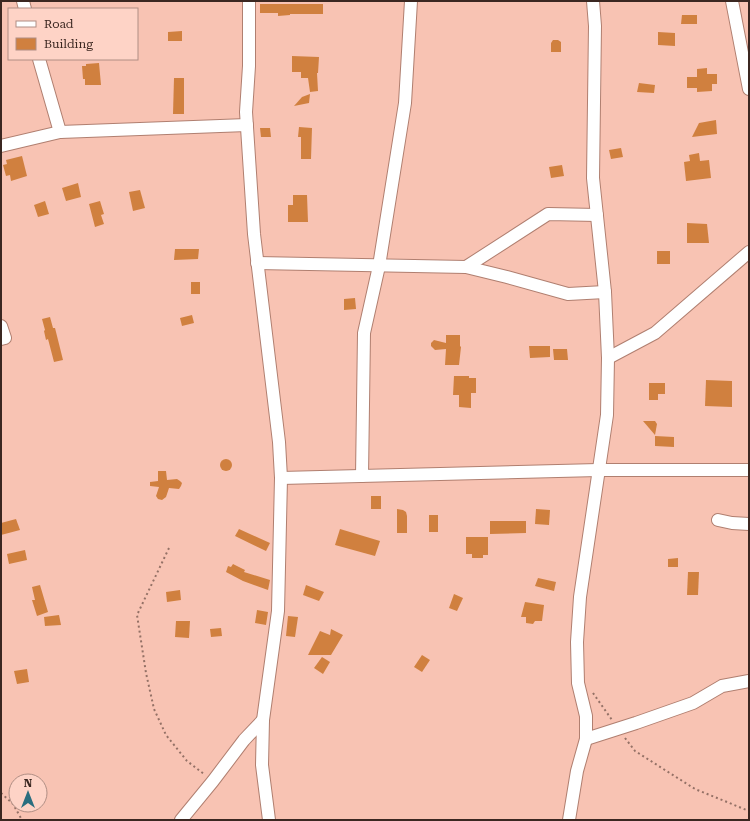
<svg xmlns="http://www.w3.org/2000/svg" width="750" height="821" viewBox="0 0 750 821" font-family="'Roboto Serif',serif">
<rect width="100%" height="100%" fill="#f8c3b3"/>
<!-- building -->
<g fill="#d0803f">
<polygon points="260,4 323,4 323,14 290,14 290,15 278,16 278,13 260,13"/>
<polygon points="682,15 697,15 697,24 681,24"/>
<polygon points="182,31 182,41 168,41 168,32"/>
<polygon points="658,32 675,33 675,46 658,45"/>
<polygon points="553,40 558,40 561,42 561,52 551,52 551,43"/>
<polygon points="292,56 319,57 318,73 317,73 318,91 310,92 308,78 301,78 301,72 292,72"/>
<polygon points="99,63 101,85 85,85 85,79 83,79 82,66 86,66 86,64"/>
<polygon points="707,68 707,74 717,74 717,84 712,84 712,91 697,92 697,88 687,88 687,77 697,77 697,69"/>
<polygon points="174,78 184,78 184,114 173,114"/>
<polygon points="639,83 655,85 654,93 637,92"/>
<polygon points="310,94 309,103 294,106 302,97"/>
<polygon points="716,120 717,134 692,137 699,123"/>
<polygon points="299,127 312,128 311,159 301,159 301,137 298,137"/>
<polygon points="260,128 270,128 271,137 261,137"/>
<polygon points="621,148 623,157 611,159 609,150"/>
<polygon points="699,153 700,161 709,160 711,178 686,181 684,162 690,161 689,155"/>
<polygon points="22,156 27,176 11,181 10,175 6,176 3,165 7,164 6,160"/>
<polygon points="562,165 564,176 551,178 549,167"/>
<polygon points="78,183 81,197 66,201 62,188"/>
<polygon points="140,190 145,208 133,211 129,192"/>
<polygon points="293,195 307,195 308,222 288,222 288,205 293,205"/>
<polygon points="45,201 49,214 38,217 34,205"/>
<polygon points="100,201 104,214 101,215 104,224 95,227 89,204"/>
<polygon points="687,223 707,224 709,243 687,243"/>
<polygon points="175,249 199,249 198,259 174,260"/>
<rect x="657" y="251" width="13" height="13"/>
<rect x="191" y="282" width="9" height="12"/>
<polygon points="355,298 356,309 344,310 344,299"/>
<polygon points="192,315 194,323 182,326 180,318"/>
<polygon points="50,317 53,328 55,328 63,360 54,362 48,339 46,340 44,331 45,330 42,319"/>
<polygon points="446,335 460,335 460,346 461,347 459,365 445,365 446,349 435,350 431,346 431,343 434,340 446,343"/>
<polygon points="529,346 550,346 550,357 530,358"/>
<polygon points="553,349 567,349 568,360 554,360"/>
<polygon points="454,376 469,376 469,378 476,378 476,393 471,393 471,408 459,407 459,395 453,395"/>
<polygon points="706,380 732,381 732,407 705,406"/>
<polygon points="649,383 665,383 665,394 658,394 658,400 649,400"/>
<polygon points="643,421 655,421 657,424 655,435"/>
<polygon points="655,436 674,437 674,447 655,446"/>
<circle cx="226" cy="465" r="6"/>
<polygon points="158,471 166,471 167,480 177,479 180,481 182,483 181,486 179,489 169,488 166,497 162,500 158,499 156,496 159,487 150,486 150,482 158,481"/>
<rect x="371" y="496" width="10" height="13"/>
<polygon points="397,509 403,510 406,512 407,516 407,533 397,533"/>
<polygon points="536,509 550,510 549,525 535,524"/>
<rect x="429" y="515" width="9" height="17"/>
<polygon points="16,519 20,530 1,535 1,523"/>
<polygon points="490,521 526,521 526,533 490,534"/>
<polygon points="239,529 270,543 266,551 235,536"/>
<polygon points="340,529 380,541 375,556 335,545"/>
<polygon points="466,537 488,537 488,555 483,555 483,558 472,558 472,554 466,554"/>
<polygon points="25,550 27,560 9,564 7,554"/>
<polygon points="678,558 678,567 668,567 668,559"/>
<polygon points="233,564 245,570 244,572 270,580 268,590 243,581 226,572 228,566 231,567"/>
<polygon points="688,572 699,572 698,595 687,595"/>
<polygon points="538,578 556,582 554,591 535,586"/>
<polygon points="40,585 48,612 37,616 32,600 35,600 32,587"/>
<polygon points="306,585 324,592 319,601 303,595"/>
<polygon points="180,590 181,600 167,602 166,592"/>
<polygon points="454,594 463,598 457,611 449,608"/>
<polygon points="525,602 544,605 542,621 535,621 533,624 526,623 526,617 521,617"/>
<polygon points="257,610 268,612 266,625 255,623"/>
<polygon points="59,615 61,625 45,626 44,617"/>
<polygon points="288,616 298,617 295,637 286,636"/>
<polygon points="176,621 190,621 189,638 175,637"/>
<polygon points="221,628 222,636 211,637 210,629"/>
<polygon points="331,629 343,635 331,655 308,655 320,631 330,635"/>
<polygon points="422,655 430,660 422,672 414,667"/>
<polygon points="322,657 330,662 323,674 314,668"/>
<polygon points="27,669 29,682 17,684 14,671"/>
</g>
<g fill="none" stroke-linecap="round" stroke-linejoin="round">
<!-- street casing -->
<g stroke="#b07f70" stroke-width="14">
<g id="street">
<polyline points="23,1 25,9"/>
<polyline points="249,1 249,66 246,112 254,234 279,442 281,478 278,611 263,720 262,765 269,820"/>
<polyline points="732,1 749,89"/>
<polyline points="39,59 60,132"/>
<polyline points="1,146 60,132 247,125"/>
<polyline points="257,263 466,267 548,214 597,215"/>
<polyline points="466,267 507,277 568,294 605,292"/>
<polyline points="1,326 5,338 1,339"/>
<polyline points="608,358 655,333 749,252"/>
<polyline points="362,476 364,333 379,266 405,103 411,1"/>
<polyline points="281,478 598,470 749,470"/>
<polyline points="718,520 732,523 749,524"/>
<polyline points="586,739 636,723 693,703 722,686 749,681"/>
<polyline points="181,820 213,781 244,740 263,720"/>
<polyline points="569,820 577,771 586,739 586,716 578,683 577,642 580,597 607,415 608,358 605,292 593,178 595,26 593,1"/>
</g>
</g>
<!-- path -->
<g stroke="#947166" stroke-width="2" stroke-dasharray="2 3" stroke-linecap="butt">
<polyline points="169,548 137,615 146,673 154,709 166,735 187,761 204,774"/>
<polyline points="593,693 612,720"/>
<polyline points="625,738 635,751 695,789 749,811"/>
<polyline points="1,793 13,804 22,820"/>
</g>
<!-- street -->
<use href="#street" stroke="#fff" stroke-width="12"/>
</g>
<!-- border -->
<rect width="750" height="821" fill="none" stroke="#3b2721" stroke-width="4"/>
<!-- legend -->
<rect x="8" y="8" width="130" height="52" fill="#fed3c6" stroke="#b08e84"/>
<rect x="16" y="21" width="20" height="6" fill="#ffffff" stroke="#b08e84"/>
<text x="44" y="28" font-size="12" fill="#3b2721">Road</text>
<rect x="16" y="38" width="20" height="12" fill="#d0803f" stroke="#b08e84"/>
<text x="44" y="48" font-size="12" fill="#3b2721">Building</text>
<!-- north arrow -->
<g transform="translate(28 793)"><circle r="19" fill="#fed3c6" stroke="#b08e84"/>
<path d="M0-3L7 15L0 10L-7 15Z" fill="#2b6e7f"/>
<text y="-6" font-size="11" font-weight="bold" text-anchor="middle" fill="#3b2721">N</text>
</g>
</svg>
